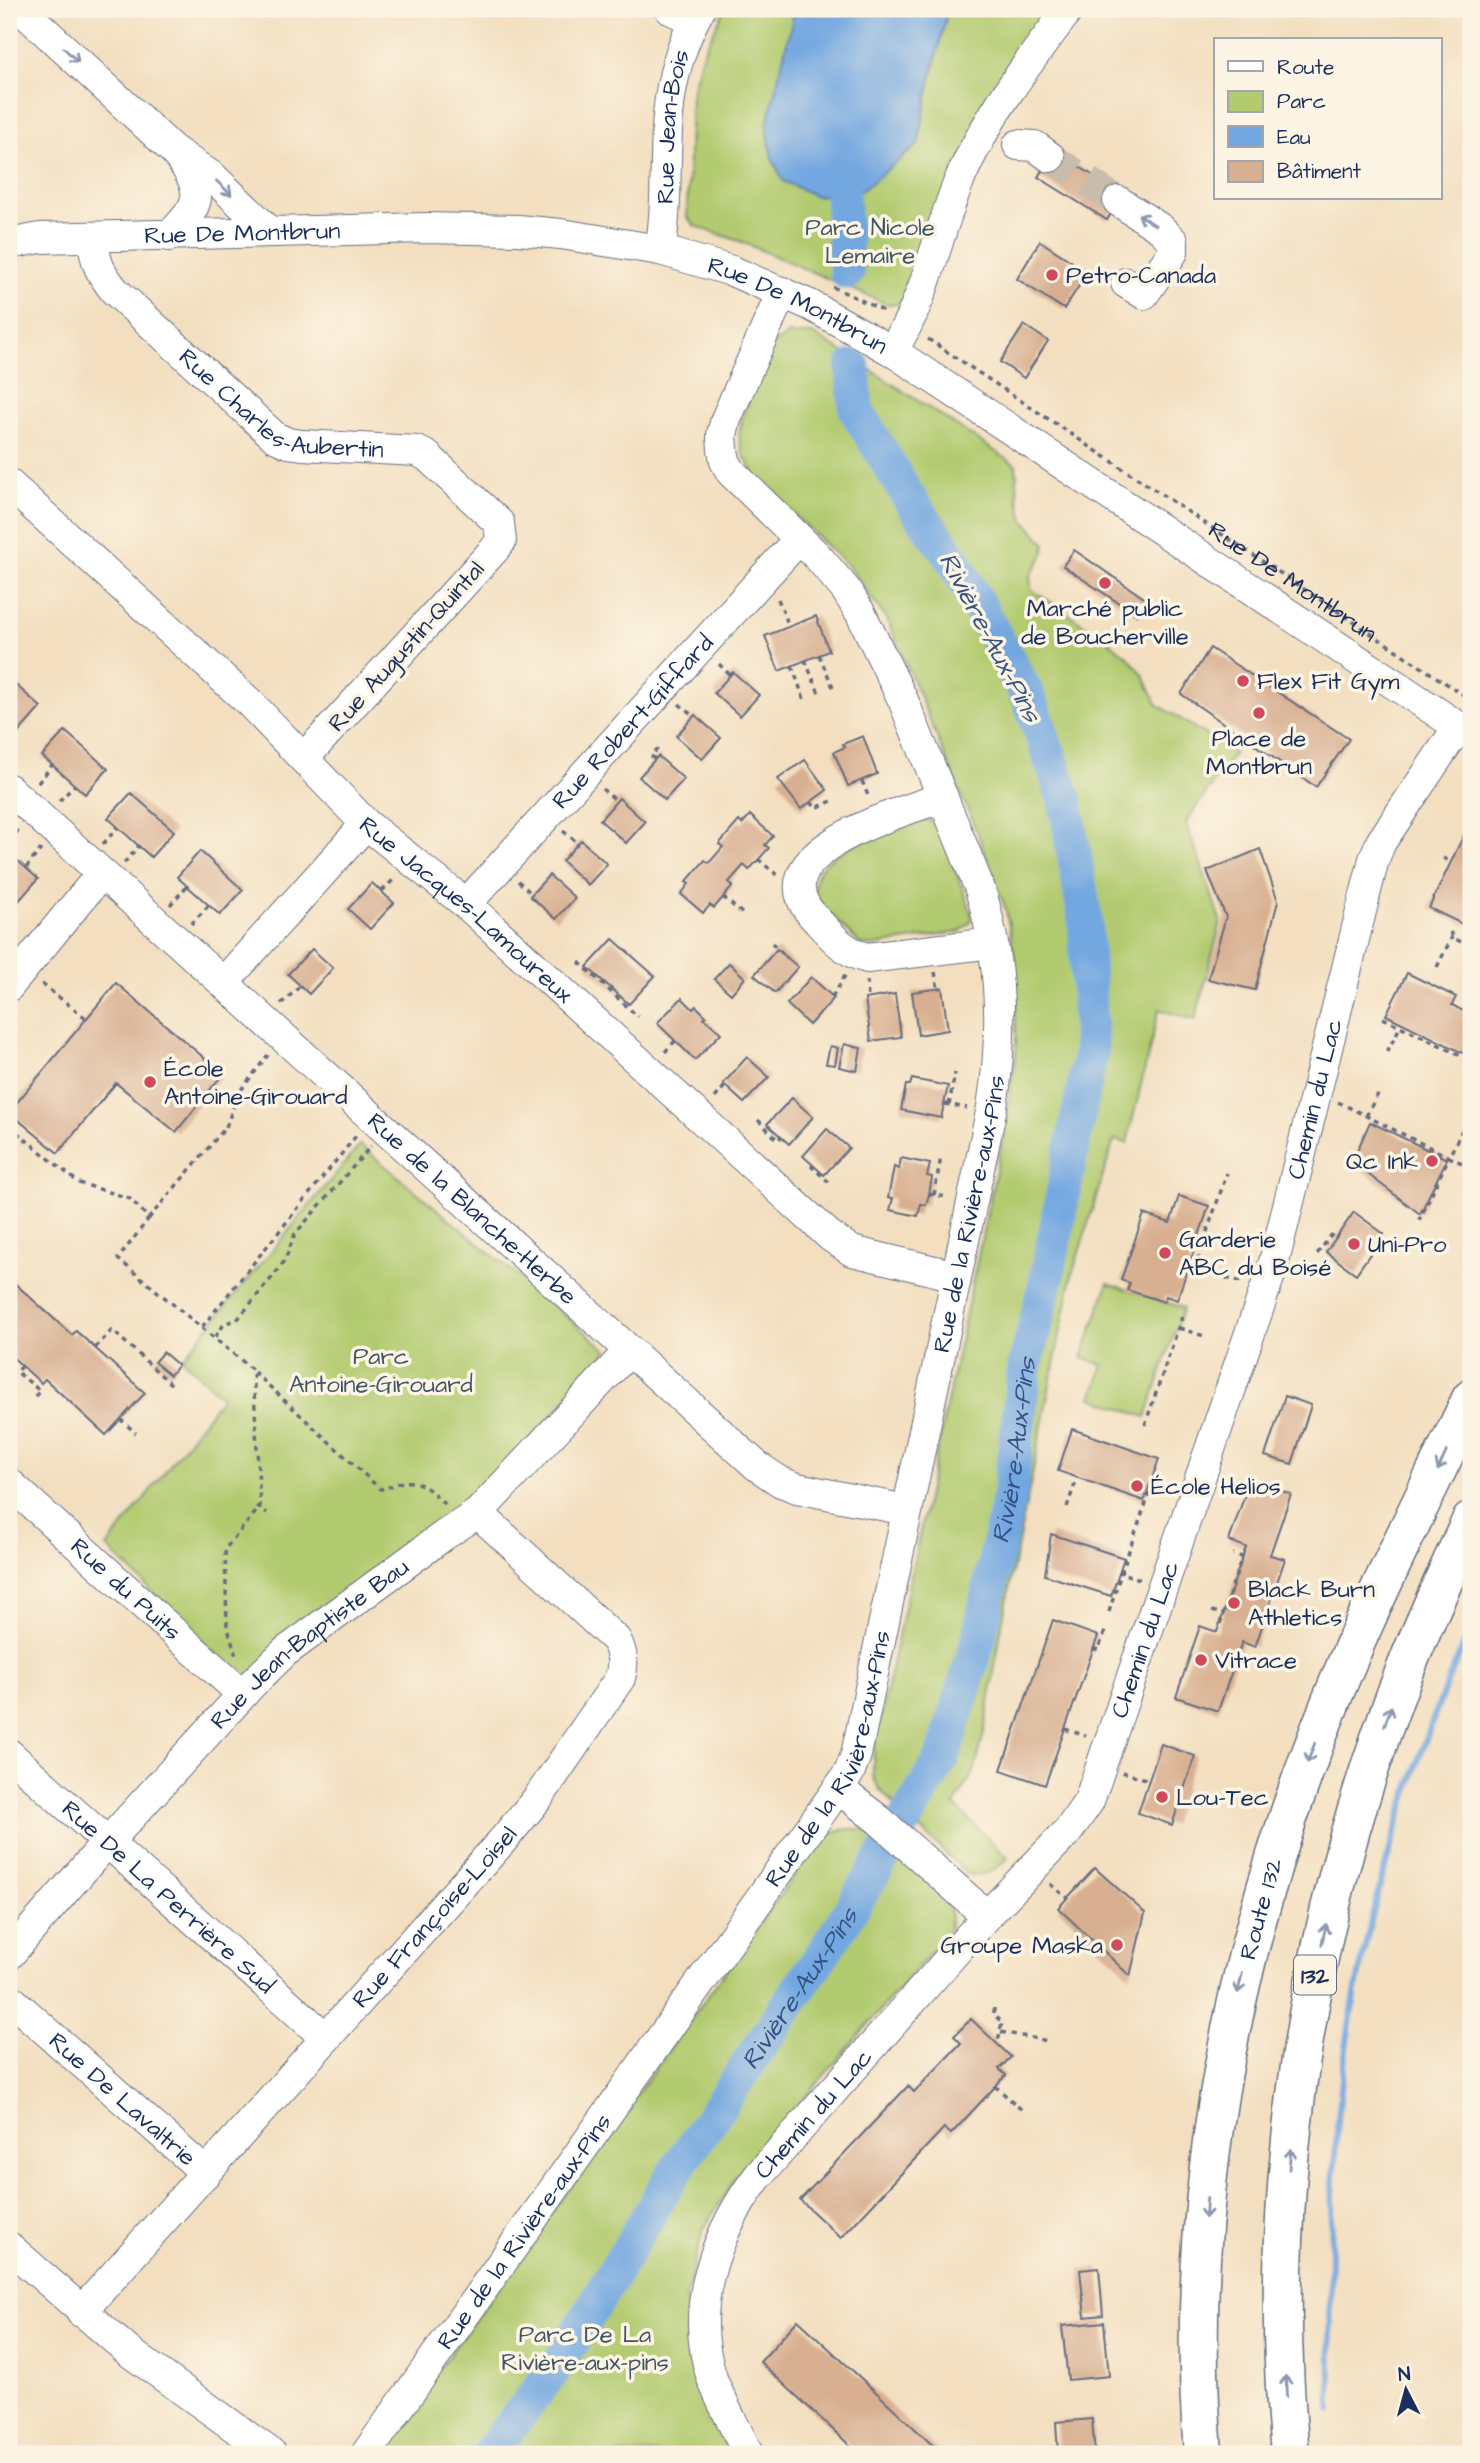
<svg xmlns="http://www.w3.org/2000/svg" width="1480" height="2463" viewBox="0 0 1480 2463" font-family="'Architects Daughter',sans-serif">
<rect width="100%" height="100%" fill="#fcf5e5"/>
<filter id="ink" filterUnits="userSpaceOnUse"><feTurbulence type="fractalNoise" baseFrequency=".0143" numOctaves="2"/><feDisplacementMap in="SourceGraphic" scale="14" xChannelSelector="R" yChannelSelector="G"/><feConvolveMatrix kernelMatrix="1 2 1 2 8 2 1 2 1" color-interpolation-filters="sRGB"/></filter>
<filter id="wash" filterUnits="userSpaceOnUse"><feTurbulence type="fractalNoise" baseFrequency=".00686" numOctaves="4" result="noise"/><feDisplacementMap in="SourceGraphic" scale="28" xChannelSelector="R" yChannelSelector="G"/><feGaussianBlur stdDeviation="1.57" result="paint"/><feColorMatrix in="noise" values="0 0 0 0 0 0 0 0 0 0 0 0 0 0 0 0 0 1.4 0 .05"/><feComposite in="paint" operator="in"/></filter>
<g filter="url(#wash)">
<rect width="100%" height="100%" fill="#f3dfc0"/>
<!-- green -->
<g fill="#b2cb70" stroke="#667d67" stroke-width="2">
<polygon points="725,9 795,9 767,125 772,158 918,145 930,83 948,9 1054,9 902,303 889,305 742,242 695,226 687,217 691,96 702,55"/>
<path d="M789,334H812L845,353L1016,465L1018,499L1024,520L1045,543L1044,554L1030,576L1031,589L1106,639L1127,656L1143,674L1157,704L1234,753L1186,822L1221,922L1195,1020L1159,1009L1127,1143L1115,1140L1113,1143L1072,1275L1002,1624L984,1733L974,1772L954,1805L1008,1858C994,1871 986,1877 967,1874L879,1789L873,1776L874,1750L999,1157L1016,1056V963L1006,910L976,829L888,621L849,567L758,480L743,454L739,436L743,414L773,344Z"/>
<path d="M925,820L932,821L939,827L972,914L971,922L959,932L870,946L860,944L817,901C814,894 814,882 817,874C829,849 899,824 925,820Z"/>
<polygon points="360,1145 608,1351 486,1492 244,1682 107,1547 222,1397 182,1359"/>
<polygon points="1108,1283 1183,1308 1146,1417 1092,1398 1103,1365 1082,1358"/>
<polygon points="849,1829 865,1829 945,1895 951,1915 949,1931 736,2177 703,2230 686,2296 694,2368 714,2421 730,2454 378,2454 820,1840 835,1831"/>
</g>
<!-- water -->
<polygon fill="#73a7e0" stroke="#476b9f" stroke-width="2" points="795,9 948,9 930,83 918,145 862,190 816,196 783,181 772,158 767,125"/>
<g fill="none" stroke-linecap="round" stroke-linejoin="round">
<!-- stream -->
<path stroke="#73a7e0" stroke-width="6" d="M1331,2410C1330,2310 1329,2209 1339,2108C1349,1994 1378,1881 1414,1773C1431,1724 1448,1676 1471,1630"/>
<!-- river -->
<g stroke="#73a7e0" stroke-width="35">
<polyline points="839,147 847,272"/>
<path id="s1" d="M489,2454L562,2359L671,2178L840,1928L943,1757L978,1641L1010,1493L1025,1366L1046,1282L1091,1050L1085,918L1065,800L1028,696L956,564L909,498L856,410L853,367"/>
</g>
</g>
<g id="blocks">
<!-- building -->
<g fill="#d8af90">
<polygon points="1054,151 1123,194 1107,220 1038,177"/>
<polygon points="1040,241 1088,272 1064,309 1017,279"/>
<polygon points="1024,325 1048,341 1024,378 1000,362"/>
<polygon points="1074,550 1147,600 1137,615 1063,566"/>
<polygon points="816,616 829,651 779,671 765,636"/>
<polygon points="1210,648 1349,739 1316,787 1181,694"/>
<polygon points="733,672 759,695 740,716 714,693"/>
<polygon points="9,679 41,707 18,733 9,725"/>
<polygon points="695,715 721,738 702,759 676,736"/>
<polygon points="65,731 108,769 85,794 42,756"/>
<polygon points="863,736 877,774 848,786 834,752 845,747 843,744"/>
<polygon points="658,756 684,779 665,800 639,777"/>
<polygon points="805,760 827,790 801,809 778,779"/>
<polygon points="131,793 174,831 151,857 108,818"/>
<polygon points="619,798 645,822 626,843 600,820"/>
<polygon points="750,815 773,836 765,845 769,848 749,870 744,865 729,882 733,886 714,908 710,905 703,913 681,894 689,884 686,882 705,860 709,863 723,847 719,844 739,821 742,824"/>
<polygon points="1471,820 1471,915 1466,926 1429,908"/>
<polygon points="581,840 607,864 588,885 562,861"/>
<polygon points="1260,849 1278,901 1255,990 1208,979 1226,917 1207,871"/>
<polygon points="200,851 243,890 220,915 177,877"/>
<polygon points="9,853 38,879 15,905 9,900"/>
<polygon points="549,875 575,898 556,919 530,896"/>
<polygon points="372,883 394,903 370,929 348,909"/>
<polygon points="613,939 655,976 629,1004 587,967"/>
<polygon points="312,949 333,968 309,994 288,974"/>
<polygon points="777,949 798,967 775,993 754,975"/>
<polygon points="729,963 745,978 731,994 714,979"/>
<polygon points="1407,973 1456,997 1452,1005 1471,1015 1471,1057 1386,1015"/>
<polygon points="811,977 834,998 809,1025 787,1004"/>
<polygon points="116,983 223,1074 176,1132 116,1083 58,1153 9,1112"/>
<polygon points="942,988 948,1030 918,1035 912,992"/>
<polygon points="895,994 901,1037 871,1041 865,999"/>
<polygon points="682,998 693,1009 696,1006 706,1016 704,1018 721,1033 695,1060 657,1023"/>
<polygon points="844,1044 861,1048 857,1071 839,1067"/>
<polygon points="830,1046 838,1048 835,1065 826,1064"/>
<polygon points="747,1057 769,1077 744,1103 723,1084"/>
<polygon points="912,1079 948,1086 941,1118 901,1110 906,1085 910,1085"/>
<polygon points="792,1098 813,1117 789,1144 767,1124"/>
<polygon points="1370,1122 1447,1159 1420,1214 1352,1162"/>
<polygon points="827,1129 849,1148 824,1175 803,1156"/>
<polygon points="901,1158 930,1164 927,1176 932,1177 929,1194 926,1205 921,1204 918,1216 890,1210 893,1198 888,1198 894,1167 899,1169"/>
<polygon points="1179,1196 1209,1206 1177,1300 1166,1296 1164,1302 1127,1290 1130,1283 1121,1280 1144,1214 1170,1223"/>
<polygon points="1354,1212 1384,1234 1356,1274 1326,1252"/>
<polygon points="11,1280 72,1335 76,1331 145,1393 106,1435 45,1379 41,1383 9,1354 9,1282"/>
<polygon points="163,1352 178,1365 170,1375 154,1362"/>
<polygon points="1285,1396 1311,1405 1292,1464 1265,1456"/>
<polygon points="1072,1429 1159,1459 1144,1501 1058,1471"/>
<polygon points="1250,1480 1291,1494 1270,1555 1285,1559 1255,1647 1242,1642 1218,1711 1176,1697 1200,1626 1217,1632 1233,1585 1246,1547 1229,1541"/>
<polygon points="1051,1534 1124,1558 1111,1596 1045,1575"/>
<polygon points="1053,1620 1098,1636 1045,1785 1001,1770"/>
<polygon points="1161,1744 1195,1756 1172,1825 1138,1813"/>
<polygon points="1095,1868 1145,1913 1130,1976 1058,1908"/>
<polygon points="971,2019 1011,2057 999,2069 1006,2075 951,2134 944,2128 841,2238 800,2200 908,2086 914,2092 961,2043 954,2036"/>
<polygon points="1099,2268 1103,2315 1085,2317 1080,2270"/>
<polygon points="798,2320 878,2394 942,2454 859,2454 760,2362"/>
<polygon points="1104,2322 1109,2376 1068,2380 1062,2326"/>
<polygon points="1092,2419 1095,2454 1058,2454 1056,2422"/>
</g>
</g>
</g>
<g filter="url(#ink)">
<use href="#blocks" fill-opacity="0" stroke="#676d80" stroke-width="2"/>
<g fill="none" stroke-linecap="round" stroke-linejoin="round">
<!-- minor-tunnel -->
<polyline stroke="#c8bcac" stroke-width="30" stroke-dasharray="30 15" stroke-linecap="butt" points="1050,157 1118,201"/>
<!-- minor casing -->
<g stroke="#676d80" stroke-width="32">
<g id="minor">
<polyline points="21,9 173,150 214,178 270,232"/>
<polyline points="670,9 694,20"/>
<polyline points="1018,145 1035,146 1050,157"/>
<polyline points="1118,201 1161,229 1173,241 1173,252 1144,294 1126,283"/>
<path d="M169,236C201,205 206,193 178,156"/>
<path id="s3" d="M93,238C95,262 99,271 114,290L275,437L288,443L302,445L417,451L427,456L499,523L501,541L494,550L304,758"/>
<path id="s4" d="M9,244L40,238L425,228L518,230L561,234L660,250L732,271L810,305L892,351L1471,735"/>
<path id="s5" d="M660,250C668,205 664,161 668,116C671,79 682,41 700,9"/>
<path d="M892,351C926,300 936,237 959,181C986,118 1028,62 1069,9"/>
<path id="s6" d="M9,484L249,702L366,824L466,904L830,1236L852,1251L956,1276"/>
<path id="s7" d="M9,789L757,1466L781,1482L797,1488L906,1510"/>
<path d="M943,797C904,812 755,851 813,916C830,934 843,952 867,958L993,943"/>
<path id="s8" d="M466,904L798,540"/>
<polyline points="224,982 366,824"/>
<polyline points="9,986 101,874"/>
<path id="s9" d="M9,1483L242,1694"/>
<path id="s10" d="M9,1754L326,2038"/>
<polyline points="839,1789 879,1820 987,1916"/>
<path id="s11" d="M9,1955L95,1856L253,1683L285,1652L443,1536L478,1513L629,1351"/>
<path id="s12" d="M9,1998L206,2173"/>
<polyline points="9,2247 128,2351 272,2454"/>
<path id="s13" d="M81,2312L503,1840L538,1798L620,1678C624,1664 623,1654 616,1640L478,1513"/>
<path id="s14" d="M366,2454L849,1773L856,1755L992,1107C1004,1033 1002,961 980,889L903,700L861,614L846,590L818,557L731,472L725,461L723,449L722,435L726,419L782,292"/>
<path id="s15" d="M748,2454C737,2430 723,2406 713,2381C687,2309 715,2233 759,2175L987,1916L1069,1830L1089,1801L1273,1266L1374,859L1381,842L1459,726"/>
</g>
</g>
<!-- highway casing -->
<g stroke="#676d80" stroke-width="41">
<g id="highway">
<path id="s16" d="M1203,2454C1182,2182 1240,1915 1346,1665C1384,1575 1429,1488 1471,1399"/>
<path d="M1290,2454C1265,2195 1306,1929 1399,1686C1420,1630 1446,1575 1471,1521"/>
</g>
</g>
<!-- path -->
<g stroke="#676d80" stroke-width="3.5" stroke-dasharray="5 5" stroke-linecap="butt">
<polyline points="833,287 886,312"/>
<path id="s2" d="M928,339L1471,700"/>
<polyline points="778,599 789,626"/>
<polyline points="819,655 833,687"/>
<polyline points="805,660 819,693"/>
<polyline points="719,664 730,675"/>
<polyline points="792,666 804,699"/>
<polyline points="1277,691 1283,682"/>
<polyline points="679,704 694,716"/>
<polyline points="655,759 651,756 660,746"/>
<polyline points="862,781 869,798"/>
<polyline points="38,783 52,765"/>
<polyline points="602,789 617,801"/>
<polyline points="59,801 75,785"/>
<polyline points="811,802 816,808 834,800"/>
<polyline points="563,831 578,843"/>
<polyline points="9,842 19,829"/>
<polyline points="103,844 118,827"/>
<polyline points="1443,858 1451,862"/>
<polyline points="758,859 778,876"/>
<polyline points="124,863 139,846"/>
<polyline points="26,868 41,849"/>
<polyline points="518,881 532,894"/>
<polyline points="382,891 395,878"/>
<polyline points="723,897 744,915"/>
<polyline points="170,905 187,886"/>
<polyline points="191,924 209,905"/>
<path d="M1450,932C1453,939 1464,945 1471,943"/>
<polyline points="772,943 787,958"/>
<polyline points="579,962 638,1017"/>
<polyline points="1437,967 1452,937"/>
<polyline points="935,972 938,989"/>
<polyline points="867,981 868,999"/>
<polyline points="42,984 87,1019"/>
<polyline points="832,997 846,974"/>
<polyline points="281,1004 300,986"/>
<polyline points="1383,1018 1471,1060"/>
<polyline points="665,1052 675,1041"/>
<polyline points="1387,1052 1400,1027"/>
<polyline points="715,1098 725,1086"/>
<polyline points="1338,1102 1449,1157 1419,1220"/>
<polyline points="945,1104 967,1108"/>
<polyline points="949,1105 955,1073"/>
<polyline points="1366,1116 1379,1092"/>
<polyline points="758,1120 778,1140 781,1137"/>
<polyline points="9,1126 79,1183 129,1198 149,1218 226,1127 238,1094 268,1055"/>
<polyline points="1462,1163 1449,1157 1462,1130"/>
<polyline points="813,1165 812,1167 829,1182"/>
<polyline points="929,1194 947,1197"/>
<polyline points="934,1195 941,1157"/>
<polyline points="149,1218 118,1259 253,1370 260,1507 225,1549 227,1625 236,1656"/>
<polyline points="1317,1254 1333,1233 1337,1236"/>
<polyline points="1187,1269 1242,1282"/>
<polyline points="1194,1270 1227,1173"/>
<polyline points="202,1327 356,1136"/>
<polyline points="1179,1328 1204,1336"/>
<polyline points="215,1337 225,1323 237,1320 279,1269 285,1260 295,1234 371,1146"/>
<polyline points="95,1348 112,1330 172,1385"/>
<polyline points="22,1366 17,1372 40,1391 34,1397"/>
<path d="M254,1372L380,1489C387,1489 390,1486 396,1484C418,1476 432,1491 445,1505"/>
<polyline points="120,1419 136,1433"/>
<polyline points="1145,1425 1182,1317"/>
<polyline points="256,1506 267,1513"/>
<polyline points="1067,1507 1077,1478"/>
<polyline points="1140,1579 1121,1573 1150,1492 1147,1492"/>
<polyline points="1212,1611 1223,1614 1242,1557 1233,1554"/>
<polyline points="1109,1612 1121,1573 1119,1572"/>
<polyline points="1220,1624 1223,1614"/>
<polyline points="1093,1648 1098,1650 1106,1629"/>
<polyline points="1065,1729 1086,1736"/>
<polyline points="1122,1772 1149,1780"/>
<polyline points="1050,1884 1067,1898"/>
<polyline points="994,2008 994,2015 1002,2022 999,2037 996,2042"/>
<polyline points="1001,2032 1048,2041"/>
<polyline points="995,2086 1023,2111"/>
</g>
<!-- minor -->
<use href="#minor" stroke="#fff" stroke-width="30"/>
<!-- highway -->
<use href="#highway" stroke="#fff" stroke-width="38"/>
</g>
<!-- one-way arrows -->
<defs><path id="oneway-shaft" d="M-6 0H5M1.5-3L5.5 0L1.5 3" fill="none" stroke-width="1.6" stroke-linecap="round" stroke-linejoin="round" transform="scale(1.75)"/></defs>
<g stroke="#8d97ae">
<use href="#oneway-shaft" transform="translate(71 55) rotate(43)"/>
<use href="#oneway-shaft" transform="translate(224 188) rotate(43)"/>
<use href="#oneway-shaft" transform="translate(1147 220) rotate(-147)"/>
<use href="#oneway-shaft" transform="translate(1442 1461) rotate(115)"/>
<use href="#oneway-shaft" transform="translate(1388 1716) rotate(-70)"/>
<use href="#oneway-shaft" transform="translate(1311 1753) rotate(111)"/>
<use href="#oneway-shaft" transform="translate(1324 1934) rotate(-77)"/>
<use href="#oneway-shaft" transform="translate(1240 1983) rotate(103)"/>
<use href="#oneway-shaft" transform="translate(1290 2159) rotate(-84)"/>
<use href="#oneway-shaft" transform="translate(1206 2208) rotate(94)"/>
<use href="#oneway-shaft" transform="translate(1286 2386) rotate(-93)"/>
</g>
</g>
<!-- markers -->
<g fill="#d1495b" stroke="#fcf5e5" stroke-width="2.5">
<circle cx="1052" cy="275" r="7"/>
<circle cx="1105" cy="583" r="7"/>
<circle cx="1243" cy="681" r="7"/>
<circle cx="1259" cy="713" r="7"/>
<circle cx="150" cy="1082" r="7"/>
<circle cx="1432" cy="1161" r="7"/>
<circle cx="1354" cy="1244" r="7"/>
<circle cx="1165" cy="1253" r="7"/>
<circle cx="1137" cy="1486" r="7"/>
<circle cx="1234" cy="1603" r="7"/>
<circle cx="1201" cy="1660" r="7"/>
<circle cx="1162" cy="1797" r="7"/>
<circle cx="1117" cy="1945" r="7"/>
</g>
<g text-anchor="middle" stroke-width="7" stroke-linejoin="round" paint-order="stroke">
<!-- shield labels -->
<rect fill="#fcf5e5" stroke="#5e6a86" stroke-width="2" x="1294" y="1955.5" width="42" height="39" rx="5"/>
<g font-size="23" font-weight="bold" fill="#1b2f5e">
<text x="1315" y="1983">132</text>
</g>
<!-- street labels -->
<g font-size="24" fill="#1b2f5e" stroke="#fcf5e5">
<text dy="8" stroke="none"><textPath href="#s5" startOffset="124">Rue Jean-Bois</textPath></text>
<text dy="8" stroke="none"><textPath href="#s4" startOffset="234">Rue De Montbrun</textPath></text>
<text dy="8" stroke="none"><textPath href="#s4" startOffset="802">Rue De Montbrun</textPath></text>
<text dy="8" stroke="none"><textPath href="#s3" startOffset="268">Rue Charles-Aubertin</textPath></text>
<text dy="8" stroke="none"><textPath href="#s2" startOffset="438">Rue De Montbrun</textPath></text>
<text transform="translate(406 646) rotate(-48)" y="8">Rue Augustin-Quintal</text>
<text dy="8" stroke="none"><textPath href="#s8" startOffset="247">Rue Robert-Giffard</textPath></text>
<text dy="8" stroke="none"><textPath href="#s6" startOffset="625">Rue Jacques-Lamoureux</textPath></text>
<text dy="8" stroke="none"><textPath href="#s15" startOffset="1538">Chemin du Lac</textPath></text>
<text dy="8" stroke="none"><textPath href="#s7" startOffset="625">Rue de la Blanche-Herbe</textPath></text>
<text dy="8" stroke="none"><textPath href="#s14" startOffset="1407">Rue de la Rivière-aux-Pins</textPath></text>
<text dy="8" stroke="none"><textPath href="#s9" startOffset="158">Rue du Puits</textPath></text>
<text dy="8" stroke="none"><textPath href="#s15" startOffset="971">Chemin du Lac</textPath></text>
<text dy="8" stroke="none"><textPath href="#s11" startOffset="434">Rue Jean-Baptiste Bau</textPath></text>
<text dy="8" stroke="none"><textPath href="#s14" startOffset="840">Rue de la Rivière-aux-Pins</textPath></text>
<text dy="8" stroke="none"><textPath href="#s10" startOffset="214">Rue De La Perrière Sud</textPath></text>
<text dy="8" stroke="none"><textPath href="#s16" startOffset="551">Route 132</textPath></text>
<text dy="8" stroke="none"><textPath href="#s13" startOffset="530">Rue Françoise-Loisel</textPath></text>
<text dy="8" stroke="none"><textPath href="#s12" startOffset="152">Rue De Lavaltrie</textPath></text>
<text dy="8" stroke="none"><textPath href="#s15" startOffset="383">Chemin du Lac</textPath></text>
<text dy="8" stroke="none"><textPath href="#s14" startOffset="273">Rue de la Rivière-aux-Pins</textPath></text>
</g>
<!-- park labels -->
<g font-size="24" fill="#415662" stroke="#fcf5e5">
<text x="870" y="235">Parc Nicole<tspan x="870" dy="28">Lemaire</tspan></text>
<text x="381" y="1364">Parc<tspan x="381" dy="28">Antoine-Girouard</tspan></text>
<text x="585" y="2342">Parc De La<tspan x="585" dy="28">Rivière-aux-pins</tspan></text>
</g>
<!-- poi labels -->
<g font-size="24" fill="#1b2f5e" stroke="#fcf5e5" text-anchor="start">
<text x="1066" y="283">Petro-Canada</text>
<text x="1105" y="616" text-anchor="middle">Marché public<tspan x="1105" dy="28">de Boucherville</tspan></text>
<text x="1257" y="689">Flex Fit Gym</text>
<text x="1259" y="746" text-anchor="middle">Place de<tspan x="1259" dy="28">Montbrun</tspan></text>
<text x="164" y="1076">École<tspan x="164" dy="28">Antoine-Girouard</tspan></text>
<text x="1418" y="1169" text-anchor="end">Qc Ink</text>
<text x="1179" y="1247">Garderie<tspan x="1179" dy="28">ABC du Boisé</tspan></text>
<text x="1368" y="1252">Uni-Pro</text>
<text x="1151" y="1494">École Helios</text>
<text x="1248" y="1597">Black Burn<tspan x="1248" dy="28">Athletics</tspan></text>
<text x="1215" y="1668">Vitrace</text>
<text x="1176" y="1805">Lou-Tec</text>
<text x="1103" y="1953" text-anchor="end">Groupe Maska</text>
</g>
<!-- water labels -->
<g font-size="26" font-style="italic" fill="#355385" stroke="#fcf5e5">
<text transform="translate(991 637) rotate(62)" y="9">Rivière-Aux-Pins</text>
<text dy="9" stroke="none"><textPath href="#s1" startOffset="1148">Rivière-Aux-Pins</textPath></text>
<text dy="9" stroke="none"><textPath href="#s1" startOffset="560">Rivière-Aux-Pins</textPath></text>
</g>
</g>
<!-- margin -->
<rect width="1480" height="2463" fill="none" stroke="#fcf5e5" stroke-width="35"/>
<!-- legend -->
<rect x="1214" y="38" width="228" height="161" fill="#fcf5e5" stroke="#a2a6af" stroke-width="2"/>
<rect x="1228" y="61" width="35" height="10" fill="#ffffff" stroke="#a2a6af" stroke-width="2"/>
<text x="1277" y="74" font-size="21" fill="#1b2f5e">Route</text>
<rect x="1228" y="91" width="35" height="21" fill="#b2cb70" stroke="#a2a6af" stroke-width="2"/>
<text x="1277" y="108" font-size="21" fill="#1b2f5e">Parc</text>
<rect x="1228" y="126" width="35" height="21" fill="#73a7e0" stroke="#a2a6af" stroke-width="2"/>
<text x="1277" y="144" font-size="21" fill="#1b2f5e">Eau</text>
<rect x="1228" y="161" width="35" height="21" fill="#d8af90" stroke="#a2a6af" stroke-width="2"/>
<text x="1277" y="178" font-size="21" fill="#1b2f5e">Bâtiment</text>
<!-- north arrow -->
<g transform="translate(1406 2390) rotate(354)" stroke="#fcf5e5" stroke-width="5" paint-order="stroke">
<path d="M0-5L12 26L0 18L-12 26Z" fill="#1b2f5e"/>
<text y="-10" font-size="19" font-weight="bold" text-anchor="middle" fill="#1b2f5e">N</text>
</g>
</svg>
